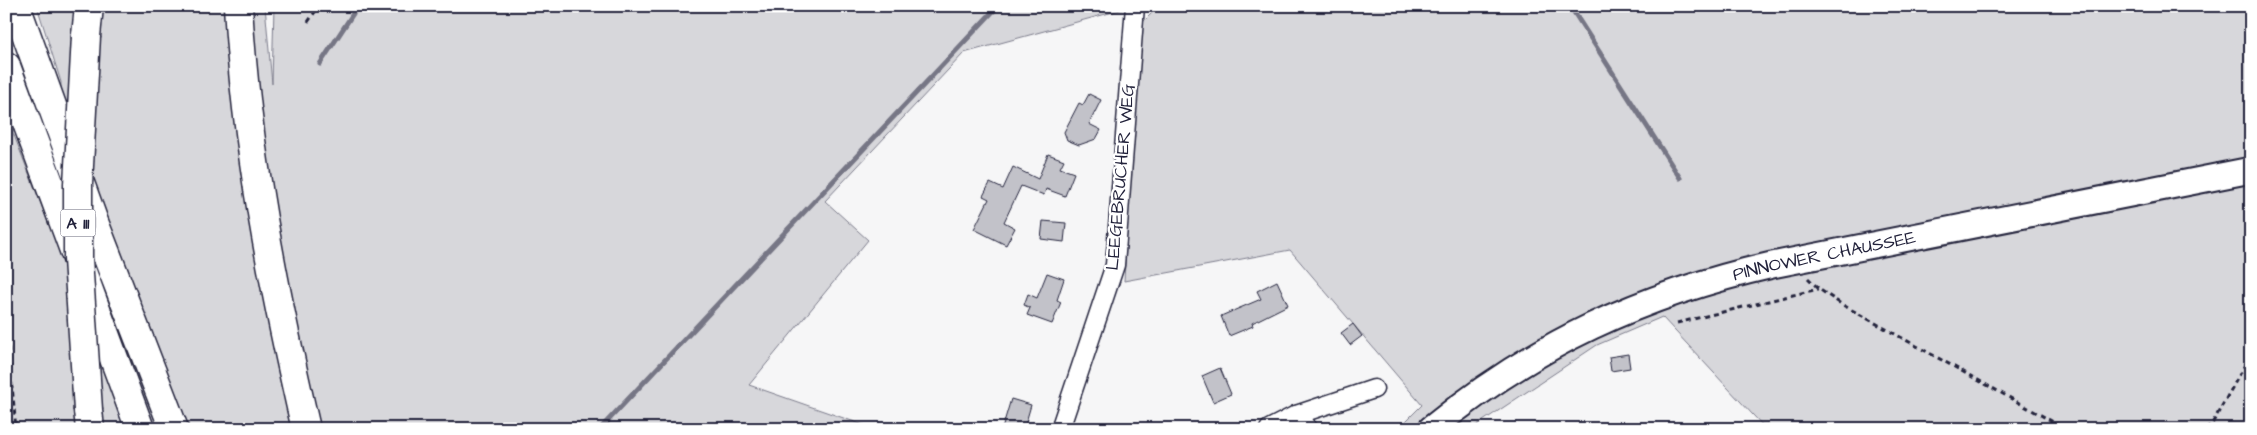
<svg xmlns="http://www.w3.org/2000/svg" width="2257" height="435" viewBox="0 0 2257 435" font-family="'Architects Daughter',sans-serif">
<rect width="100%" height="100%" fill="#f6f6f7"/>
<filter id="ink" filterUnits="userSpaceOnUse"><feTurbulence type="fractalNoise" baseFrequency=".02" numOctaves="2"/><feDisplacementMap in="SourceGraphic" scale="10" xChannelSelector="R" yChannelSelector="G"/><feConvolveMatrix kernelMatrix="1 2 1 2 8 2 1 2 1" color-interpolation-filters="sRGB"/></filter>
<g filter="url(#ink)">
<!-- green -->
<g fill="#d7d7db" stroke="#7c7c8b">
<polygon points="37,6 265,6 272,84 274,6 1124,6 1124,9 964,53 825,201 868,240 749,385 875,429 6,429 6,115 55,240 61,82"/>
<polygon points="1159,6 2251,6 2251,429 1766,429 1662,317 1597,345 1471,429 1398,429 1422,405 1290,250 1124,281 1139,26"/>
</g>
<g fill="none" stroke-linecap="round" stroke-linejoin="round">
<!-- stream -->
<g stroke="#767685" stroke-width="5">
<polyline points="1570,6 1680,178"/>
<polyline points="320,64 358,6"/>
<polyline points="600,429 998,6"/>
</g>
</g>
<!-- building -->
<g fill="#c2c2c9" stroke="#22223b">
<polygon points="1089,94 1101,100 1089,124 1101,130 1096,139 1079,145 1067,140 1064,132 1079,103 1083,105"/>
<polygon points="1048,154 1064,160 1060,168 1074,173 1065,196 1046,189 1044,195 1021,186 1004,222 1015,228 1006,245 974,229 989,199 983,196 990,183 1003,189 1013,167 1038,179"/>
<polygon points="1043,221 1066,223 1064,242 1041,239"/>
<polygon points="1047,273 1064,279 1057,300 1061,302 1052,324 1027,315 1030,308 1024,305 1028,294 1037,298"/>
<polygon points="1277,281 1288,305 1252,323 1253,326 1229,336 1221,316 1261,299 1257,291"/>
<polygon points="1353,324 1362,336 1350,345 1341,333"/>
<polygon points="1628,354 1630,368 1611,371 1609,357"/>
<polygon points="1220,368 1231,394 1213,402 1202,376"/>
<polygon points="1011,399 1031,405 1024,429 1002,429"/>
</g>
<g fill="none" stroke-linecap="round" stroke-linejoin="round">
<!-- street casing -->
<g stroke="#22223b" stroke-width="21">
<g id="street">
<polyline points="1296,415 1308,429"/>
<polyline points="1060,429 1115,265 1135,6"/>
<polyline points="1269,429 1296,415 1374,389"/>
</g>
</g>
<!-- secondary casing -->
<g stroke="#22223b" stroke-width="29">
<g id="secondary">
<path id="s1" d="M1431,429C1535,344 1641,295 1772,265L2251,170"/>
</g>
</g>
<!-- highway casing -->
<g stroke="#22223b" stroke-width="31">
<g id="highway">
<polyline points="16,6 94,222 174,429"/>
<path d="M238,6C246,149 274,290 306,429"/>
<polyline points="86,36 89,6"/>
<polyline points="6,66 140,429"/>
<polyline points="88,410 90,429"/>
</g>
</g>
<!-- path -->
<g stroke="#22223b" stroke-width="3" stroke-dasharray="5 4" stroke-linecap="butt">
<polyline points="308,22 319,6"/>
<polyline points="1808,278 1819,289 1841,304 2066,429"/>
<polyline points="6,320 16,429"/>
<polyline points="1677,323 1818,289"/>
<polyline points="2206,429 2213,422 2251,354"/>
</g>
<!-- street -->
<use href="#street" stroke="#fff" stroke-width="18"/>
<!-- secondary -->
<use href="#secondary" stroke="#fff" stroke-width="25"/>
<!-- highway -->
<use href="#highway" stroke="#fff" stroke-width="28"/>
<!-- highway-bridge casing -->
<g stroke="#22223b" stroke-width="31" stroke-linecap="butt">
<polyline id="highway-bridge" points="86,36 78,184 78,259 88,410"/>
</g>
<!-- highway-bridge -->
<use href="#highway-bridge" stroke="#fff" stroke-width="28"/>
</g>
</g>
<g text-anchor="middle" stroke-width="4.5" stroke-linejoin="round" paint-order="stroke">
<!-- shield labels -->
<rect fill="#fff" stroke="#646476" stroke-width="1" x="60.5" y="209.5" width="35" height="27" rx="4"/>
<g font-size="16" font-weight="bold" fill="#22223b">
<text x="78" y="229">A 111</text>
</g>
<!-- street labels -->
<g font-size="18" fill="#22223b" stroke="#fff">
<text transform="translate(1120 177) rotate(-85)" y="6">LEEGEBRUCHER WEG</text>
<text dy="6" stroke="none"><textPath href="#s1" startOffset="435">PINNOWER CHAUSSEE</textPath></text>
</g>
</g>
<!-- margin -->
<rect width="2257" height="435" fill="none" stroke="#fff" stroke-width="25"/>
<rect x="12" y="12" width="2232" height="410" fill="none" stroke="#22223b" stroke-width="2" filter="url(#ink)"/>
</svg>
